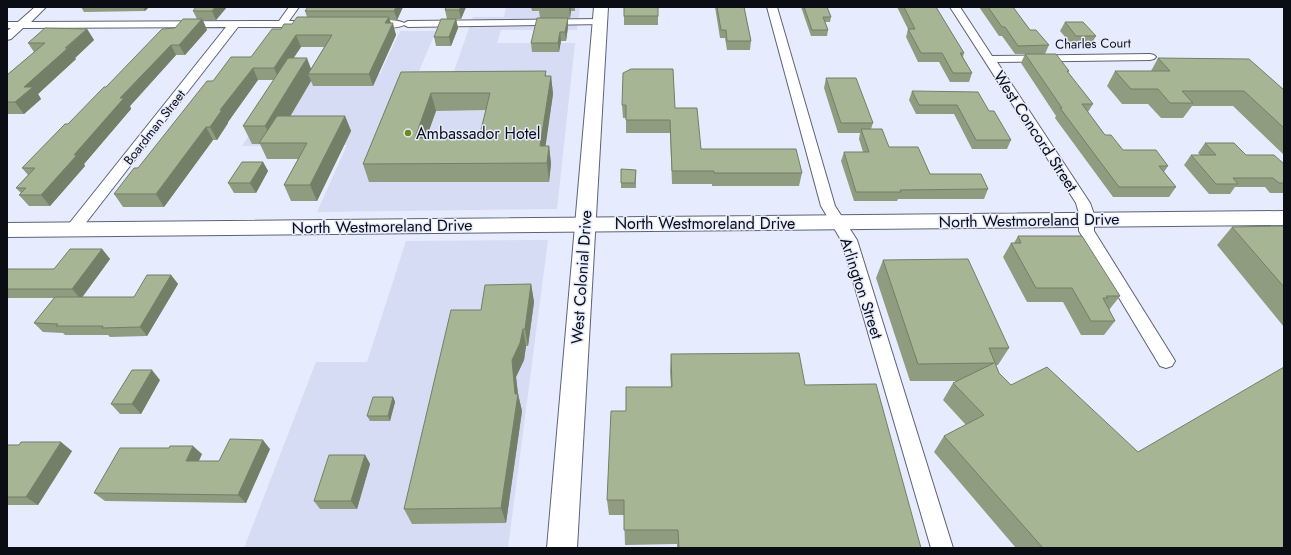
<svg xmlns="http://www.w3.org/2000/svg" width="1291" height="555" viewBox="0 0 1291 555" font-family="Jost,sans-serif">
<rect width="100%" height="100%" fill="#e6ecfe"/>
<!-- built -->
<g fill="#d5dcf3">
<polygon points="506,7 580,7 577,30 501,30 497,43 575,43 557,209 317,212 347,145 242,146 287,75 380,74 400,31 436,31 419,71 454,71 473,17 504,17"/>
<polygon points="548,240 508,548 244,548 316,362 367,362 406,241"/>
</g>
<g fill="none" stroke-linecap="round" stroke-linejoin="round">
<!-- street casing -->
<g stroke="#5d6376" stroke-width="2">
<g id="street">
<polygon points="35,7 46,7 31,22 279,21 289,7 299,7 289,21 306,21 311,24 306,27 238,27 78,233 73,234 68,233 66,229 68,225 226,27 23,28 11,39 7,40 7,31 11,28 7,28 7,22 18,22"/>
<polygon points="767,7 777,7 835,206 857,240 953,548 931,548 841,240 821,206"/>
<polygon points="950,7 960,7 992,56 1150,54 1154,55 1156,57 1154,59 1150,60 997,62 1090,203 1094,214 1094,231 1172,356 1175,361 1172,366 1166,368 1160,366 1079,231 1079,214 1076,203"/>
<path d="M600,19L605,22L604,24L408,27L404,25C398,29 372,29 368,24C372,19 398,19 404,23L408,21Z"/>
</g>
</g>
<!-- secondary casing -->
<g stroke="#5d6376" stroke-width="2">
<polygon id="secondary" points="1284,211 1284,225 7,237 7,223"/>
</g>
<!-- highway casing -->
<g stroke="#5d6376" stroke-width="2">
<polygon id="highway" points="594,7 608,7 577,548 547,548"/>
</g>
<!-- street -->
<use href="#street" fill="#fff" fill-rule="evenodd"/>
<!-- secondary -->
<use href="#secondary" fill="#fff" fill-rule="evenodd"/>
<!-- highway -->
<use href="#highway" fill="#fff" fill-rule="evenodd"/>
</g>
<!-- wall -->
<g fill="#8f9c7f" fill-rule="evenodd">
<polygon points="81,7 149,7 145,11 84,12"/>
<polygon points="227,7 216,20 203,20 207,30 185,55 176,55 130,106 131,109 84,164 85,166 50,206 29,206 19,195 21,193 16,188 28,175 22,168 106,87 175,28 197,19 193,11"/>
<path d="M403,7L397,20H390L391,23L396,35L373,86H313L311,81L290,116H345L351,131L317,201H291L284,185L298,159H267L260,144H252L243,126L274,80H258L228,122V123L217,140H213L164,207H123L114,194L138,168L213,81L251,57L281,29L292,24L307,17L305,11ZM301,47H324L311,69L293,58Z"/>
<polygon points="446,7 466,7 461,19 447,19 445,10"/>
<polygon points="531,7 575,7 575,11 571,11 570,18 540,18 539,11 532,11"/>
<polygon points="658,7 658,25 624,25 624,16"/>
<polygon points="715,7 744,7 751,41 750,50 727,50 725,38 720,38"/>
<polygon points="801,7 827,7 831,17 830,22 825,22 828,30 827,36 811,36"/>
<polygon points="897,7 936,7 964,53 963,57 972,73 969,82 950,82 939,62 918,62 906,37 908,29"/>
<polygon points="979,7 1013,7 1030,30 1049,45 1045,54 1069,71 1068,73 1093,104 1088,112 1105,135 1123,150 1168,166 1164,172 1176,187 1169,197 1113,197 1055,118 1056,116 1021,63 1025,54 1015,54 1002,36 999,36"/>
<polygon points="456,19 458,28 451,46 436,46 434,37"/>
<polygon points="1065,22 1096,36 1091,45 1072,45 1060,31"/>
<polygon points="568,27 566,41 561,41 559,52 532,52 531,43"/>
<polygon points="87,29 94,40 75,58 76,59 38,94 41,99 24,114 7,114 7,75 34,52 28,43"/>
<polygon points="1158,58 1284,90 1284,155 1233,106 1192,106 1183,118 1161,118 1148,104 1122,104 1107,86 1115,71 1151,71"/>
<path d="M546,71V76H551L553,94L545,146H549L551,164L549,182H369L363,164L401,72ZM486,110L479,138H426L436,111Z"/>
<polygon points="826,78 873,123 871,129 889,147 930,174 988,189 984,199 898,199 897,201 854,201 841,161 844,152 863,152 859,139 860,133 838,133 824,88"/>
<polygon points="912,91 989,111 1011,140 1007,149 972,149 954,114 916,114 909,100"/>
<polygon points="622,105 675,108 701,149 802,173 799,186 712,186 712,184 672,184 670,133 626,133 626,118 623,118"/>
<polygon points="1205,143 1246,155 1284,164 1284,193 1270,193 1265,187 1235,187 1230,194 1209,194 1184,165 1191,155 1200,155 1198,153"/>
<polygon points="263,162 268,171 256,193 234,193 228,183"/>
<polygon points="636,170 636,188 621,188 621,183"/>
<polygon points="1284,226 1284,327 1217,245 1232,227"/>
<polygon points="1018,236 1120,296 1109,310 1115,321 1104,335 1081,335 1063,302 1027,302 1003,257 1011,243 1014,243"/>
<polygon points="102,249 110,259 82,297 134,297 171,275 178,284 147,336 110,337 108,335 65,335 63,333 43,332 34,323 54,298 7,298 7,269 54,269"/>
<polygon points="883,260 1009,348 998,365 996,365 999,373 1011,385 1138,452 1284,548 1016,548 934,452 944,436 966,425 943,400 953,383 957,381 910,381 876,278"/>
<polygon points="531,284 534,302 528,346 526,346 524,360 516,377 518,394 522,411 506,523 412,524 404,509 481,310"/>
<polygon points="671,354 805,385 921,548 677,548 677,544 625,545 624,515 609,515 607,500 626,411 671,387 670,372"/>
<polygon points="160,380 141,414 120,414 111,404"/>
<polygon points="393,397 395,402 390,421 370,421 367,416"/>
<polygon points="7,445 72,451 38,505 7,505"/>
<polygon points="270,449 246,503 105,501 94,493 202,454 199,461 219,461"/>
<polygon points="365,455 370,464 357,509 320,509 314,501"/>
</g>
<!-- shaded-wall -->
<g fill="#747f68">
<polygon points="143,7 149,7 145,11"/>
<polygon points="215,7 227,7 216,20 212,11"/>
<polygon points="396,7 403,7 397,20 394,11"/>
<polygon points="461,7 466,7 461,19 459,10"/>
<polygon points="569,7 571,7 571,11 570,18"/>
<polygon points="389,17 391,26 393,23 396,35 373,86 369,74 385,23"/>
<polygon points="568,18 568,27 566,41 565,32"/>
<polygon points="202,19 207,30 185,55 179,45"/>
<polygon points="456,19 458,28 451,46 449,37"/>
<polygon points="87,29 94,40 75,58 76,59 38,94 41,99 24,114 15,102 24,87"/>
<polygon points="560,32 561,41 559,52 558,43"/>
<polygon points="296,35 301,47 279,80 274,68"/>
<polygon points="171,45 176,55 130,106 131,109 84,164 85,166 50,206 41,195 74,155 120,98"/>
<polygon points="307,58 313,74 308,74 311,81 274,144 265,126"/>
<polygon points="253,68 258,80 228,122 228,123 217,140 210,127 220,110"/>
<polygon points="551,76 553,94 543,164 540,146"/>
<polygon points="431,93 436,111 420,156 415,138"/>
<polygon points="345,116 351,131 317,201 310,185"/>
<polygon points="206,127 213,140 164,207 156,194"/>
<polygon points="549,146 551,164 549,182 547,163"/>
<polygon points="263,162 268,171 256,193 250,183"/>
<polygon points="102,249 110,259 81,299 72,289"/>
<polygon points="171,275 178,284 147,336 140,327"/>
<polygon points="531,284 534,302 528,346 525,329"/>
<polygon points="523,329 526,346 524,360 516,377 518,394 522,411 506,523 501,508 515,394 512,360"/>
<polygon points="152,370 160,380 141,414 132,404"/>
<polygon points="393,397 395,402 390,421 388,416"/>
<polygon points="263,440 270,449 246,503 238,495"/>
<polygon points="61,442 72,451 38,505 26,497"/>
<polygon points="193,446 202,454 194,470 186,461"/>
<polygon points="365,455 370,464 357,509 351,501"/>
</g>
<!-- building -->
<g fill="#a6b594" stroke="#747f68" fill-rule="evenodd">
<polygon points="196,7 215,7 212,11 193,11"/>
<polygon points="308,7 396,7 394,11 305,11"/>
<polygon points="446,7 461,7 459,10 445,10"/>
<rect x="624" y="7" width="34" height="9"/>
<polygon points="717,7 744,7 751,41 727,41 726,30 721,30"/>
<polygon points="804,7 827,7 831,17 823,17 828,30 812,30"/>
<polygon points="904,7 936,7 964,53 960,53 972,73 953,73 942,53 921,53 908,29 915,29"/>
<polygon points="988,7 1013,7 1030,30 1036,30 1049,45 1018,46 1005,27 1002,27"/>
<polygon points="297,17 389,17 385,23 393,23 369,74 308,74 332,35 296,35 274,68 253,68 220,110 222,110 210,127 206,127 156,194 114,194 134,168 138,168 207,81 213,81 231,57 251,57 272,29 281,29 284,24 292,24"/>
<polygon points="537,18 568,18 565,32 560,32 558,43 531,43"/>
<polygon points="183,19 202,19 179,45 171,45 120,98 124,98 74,155 77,155 41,195 19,195 26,188 16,188 35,168 22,168 65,124 68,124 104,87 106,87 162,29 175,28"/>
<polygon points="441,19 456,19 449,37 434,37"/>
<polygon points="1065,22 1083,22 1096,36 1076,36"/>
<polygon points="45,28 87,29 65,48 68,48 24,87 33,87 15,102 7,102 7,75 45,43 28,43"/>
<polygon points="1025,54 1056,54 1069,71 1067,71 1093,104 1082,104 1105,135 1111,135 1123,150 1156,150 1168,166 1159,166 1176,187 1119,187 1060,108 1062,108"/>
<polygon points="288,58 307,58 265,126 243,126"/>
<polygon points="1158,58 1249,59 1284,90 1284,128 1244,91 1182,91 1193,103 1170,103 1158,89 1131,89 1115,71 1170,71"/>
<polygon points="631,69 673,69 675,108 697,108 701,149 796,149 802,173 714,173 714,171 672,171 670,120 626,120 626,105 622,105 623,73"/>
<path d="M546,71L545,76H551L540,146H549L547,163L363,164L401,72ZM431,93H490L479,138H415Z"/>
<polygon points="826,78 856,78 873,123 841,123"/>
<polygon points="912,91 978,92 989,111 994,111 1011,140 976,140 957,105 919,105"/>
<polygon points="277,116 345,116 310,185 284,185 307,143 259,143"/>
<polygon points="861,129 882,129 889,147 918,147 930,174 981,174 988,189 900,190 901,192 856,192 844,152 869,152"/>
<polygon points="1205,143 1234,143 1246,155 1274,155 1284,164 1284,183 1279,183 1273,178 1233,178 1238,184 1216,184 1191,155 1216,155"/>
<polygon points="242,162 263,162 250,183 228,183"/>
<polygon points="621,169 636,170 635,183 621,183"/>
<polygon points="1284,226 1284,287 1232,227"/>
<polygon points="1018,236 1082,236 1120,296 1106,296 1108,298 1103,298 1115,321 1091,321 1072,288 1036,288 1011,243 1021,243"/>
<polygon points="70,249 102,249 72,289 7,289 7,269 54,269"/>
<polygon points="968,259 1009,348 989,348 999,373 1011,385 1047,367 1138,452 1284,367 1284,548 1043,548 944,436 984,415 953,383 994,363 918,364 883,260"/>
<polygon points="147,275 171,275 140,327 102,328 103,326 56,326 58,324 34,323 55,297 134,297"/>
<polygon points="531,284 525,329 523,329 520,343 512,360 515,394 518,394 501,508 404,509 451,310 481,310 485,285"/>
<polygon points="799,353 805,385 876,384 921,548 679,548 678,530 624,530 624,500 607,500 611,411 626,411 626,387 672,387 671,354"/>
<polygon points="132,370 152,370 132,404 111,404"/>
<polygon points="373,397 393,397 388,416 367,416"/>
<polygon points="230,439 263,440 238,495 94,493 120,448 169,448 170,446 193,446 186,461 219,461"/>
<polygon points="21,442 61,442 26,497 7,497 7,445 19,445"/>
<polygon points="329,455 365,455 351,501 314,501"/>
</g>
<!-- markers -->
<circle fill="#678e1b" stroke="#e6ecfe" stroke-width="1.5" cx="408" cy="133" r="4"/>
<g text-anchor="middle" stroke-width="3" stroke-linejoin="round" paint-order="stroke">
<!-- far-street labels -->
<g font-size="13" fill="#0a0d14" stroke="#e6ecfe">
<text transform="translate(1093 43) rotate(-1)" y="5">Charles Court</text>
<text transform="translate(154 127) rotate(-52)" y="5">Boardman Street</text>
</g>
<!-- street labels -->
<g font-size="16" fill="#0a0d14" stroke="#e6ecfe">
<text transform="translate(1036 131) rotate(57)" y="6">West Concord Street</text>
<text transform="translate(1029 220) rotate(-1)" y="6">North Westmoreland Drive</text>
<text x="705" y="229">North Westmoreland Drive</text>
<text transform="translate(382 226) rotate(-1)" y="6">North Westmoreland Drive</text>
<text transform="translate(581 277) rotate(-86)" y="6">West Colonial Drive</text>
<text transform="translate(862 288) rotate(72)" y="6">Arlington Street</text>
</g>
<!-- poi labels -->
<g font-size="16" fill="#0a0d14" stroke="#e6ecfe" text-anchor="start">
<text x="416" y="139">Ambassador Hotel</text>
</g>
</g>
<!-- border -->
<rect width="1291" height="555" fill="none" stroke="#0a0d14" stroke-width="16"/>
</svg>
